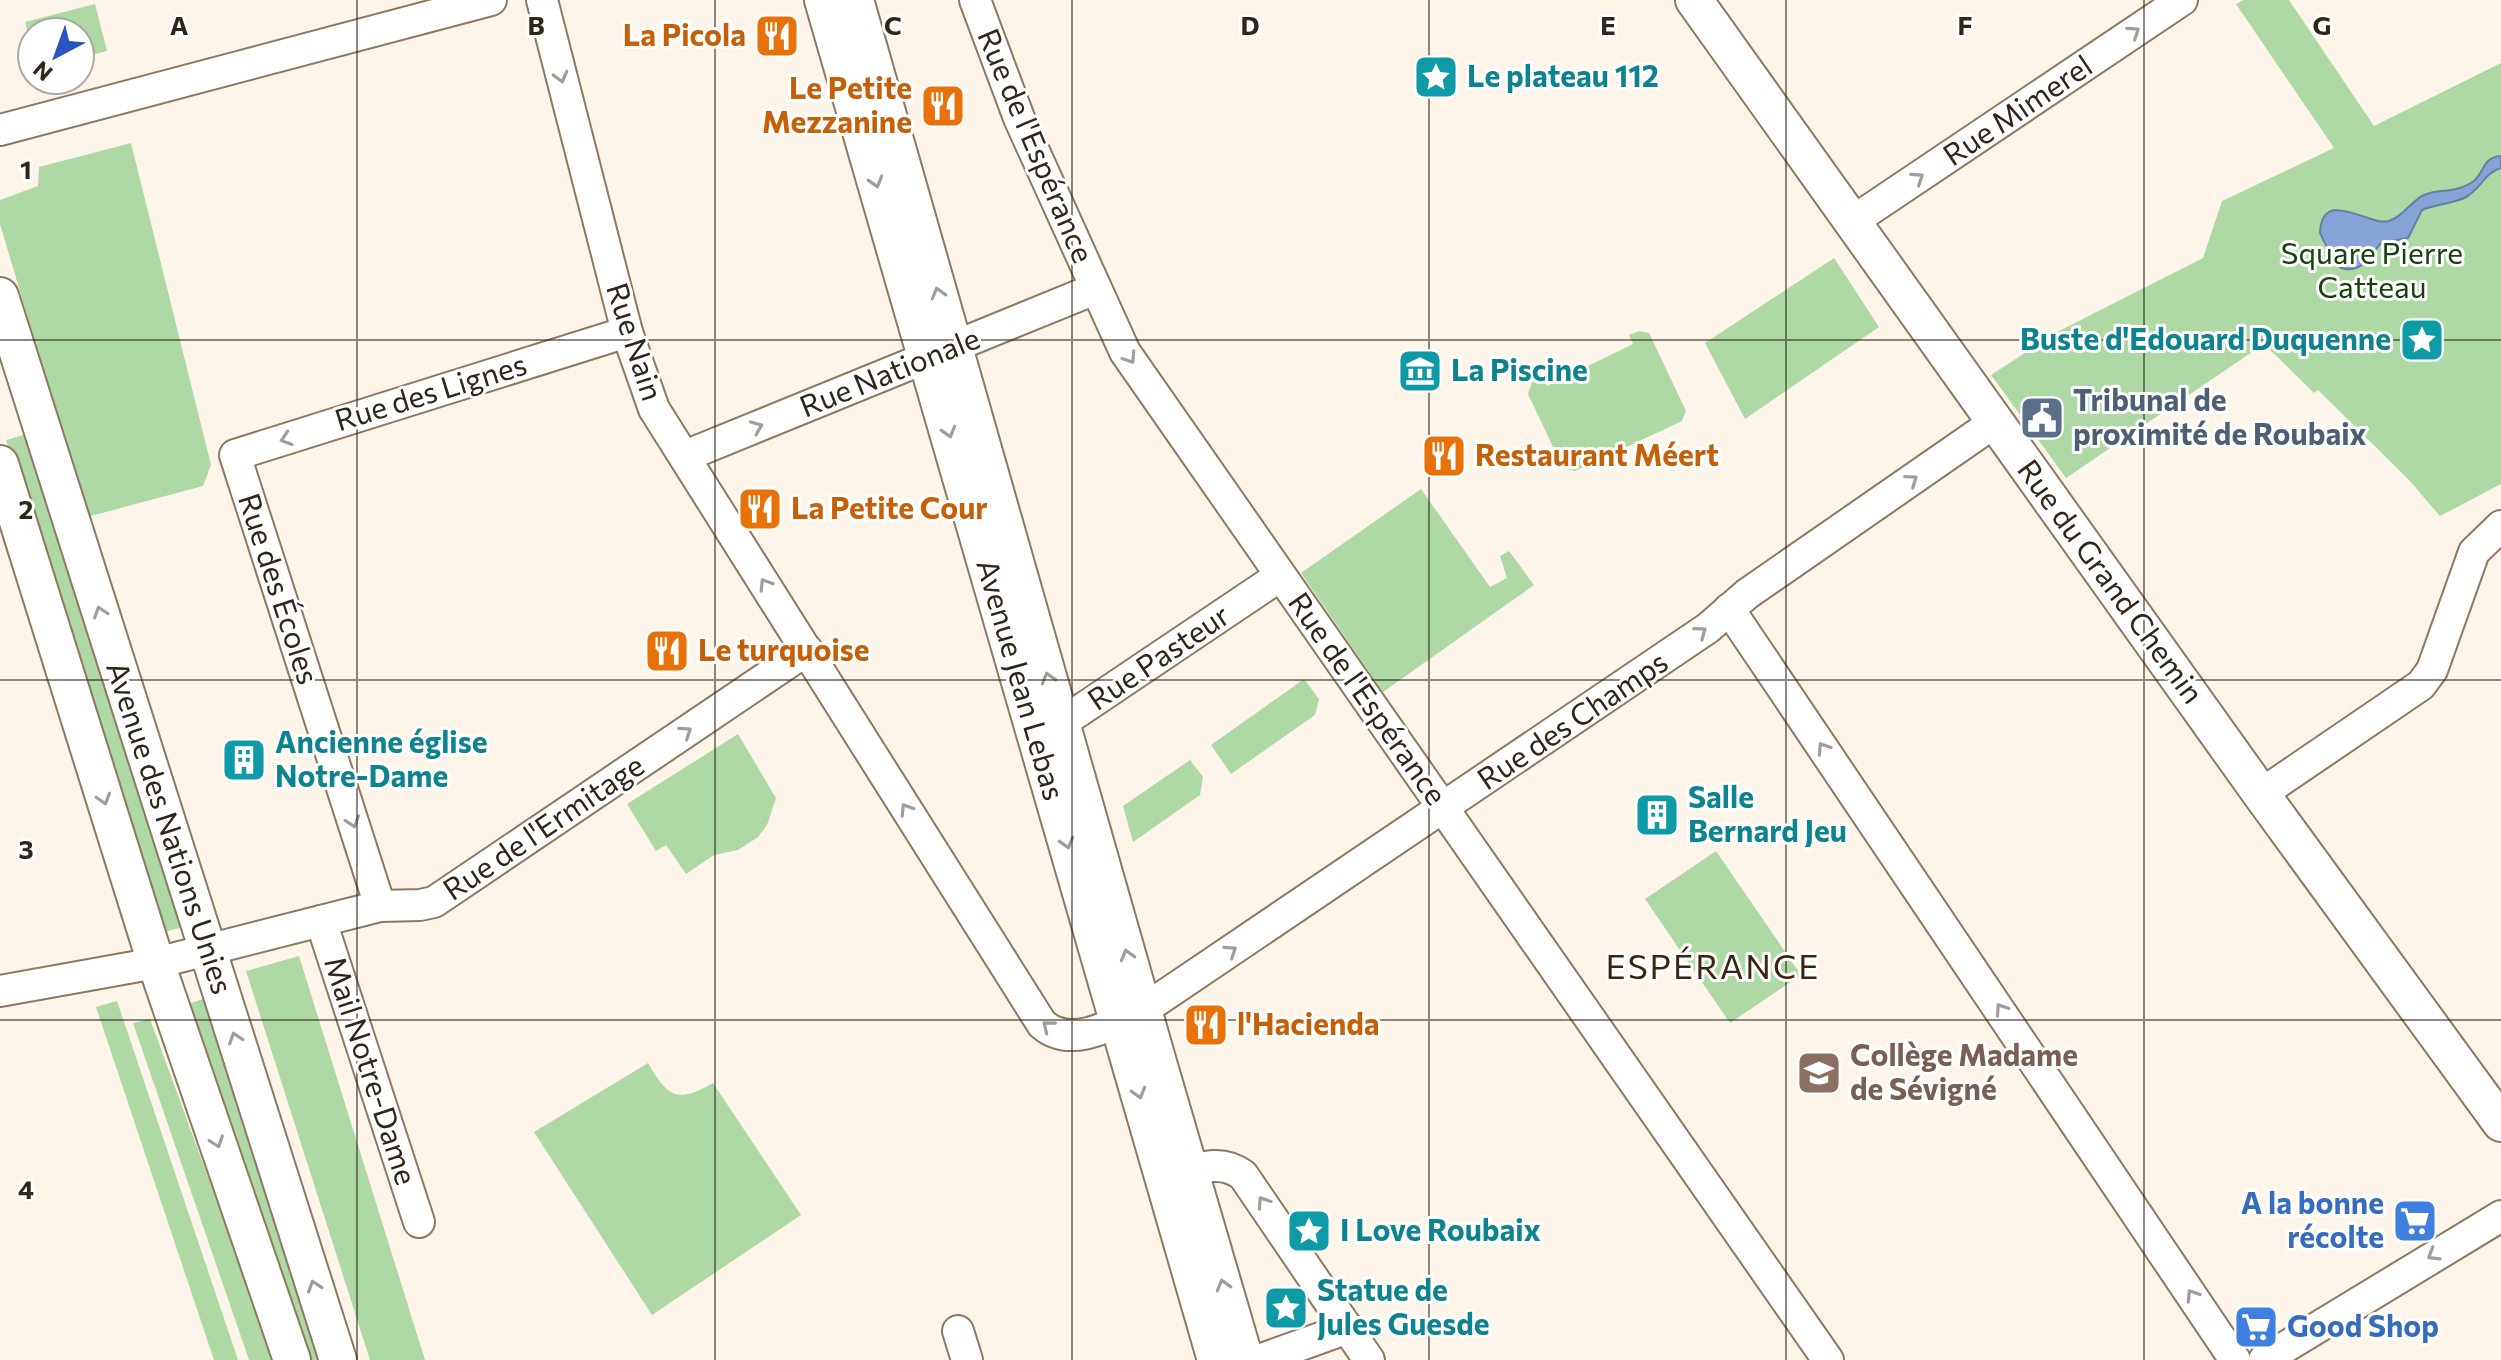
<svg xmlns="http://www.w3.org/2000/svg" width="2501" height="1360" viewBox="0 0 2501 1360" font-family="Commissioner,sans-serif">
<rect width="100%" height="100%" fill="#fef5ea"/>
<!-- green -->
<g fill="#aed8a4">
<polygon points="2243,0 2289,0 2374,126 2501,63 2501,484 2440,516 2409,480 2318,390 2314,393 2264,344 2066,478 1991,375 2057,332 2203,258 2222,201 2334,148 2236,4"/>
<polygon points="95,4 107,51 80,58 80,32 32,32 32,47 25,22"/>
<polygon points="131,143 211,465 203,486 87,517 0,224 0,200 38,186 39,167"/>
<polygon points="1834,258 1879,327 1745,419 1705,343"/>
<polygon points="1639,331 1649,333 1686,411 1682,421 1575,471 1563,468 1528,394 1532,382 1542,377 1547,386 1633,344 1629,335"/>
<polygon points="27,434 183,927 158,934 6,440"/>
<polygon points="1421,489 1490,587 1507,578 1500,556 1509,551 1534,585 1383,692 1301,573"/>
<polygon points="1304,679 1319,699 1315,715 1231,774 1211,745"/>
<polygon points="738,734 776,798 767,825 758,837 738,850 714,855 686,874 666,845 656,851 627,804"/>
<polygon points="1190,760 1203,777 1200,795 1133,842 1123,806"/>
<polygon points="1716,851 1801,975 1730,1023 1645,899"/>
<polygon points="299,956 425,1360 370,1360 246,971"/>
<polygon points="209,997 324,1360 303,1360 182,1006"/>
<polygon points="117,1001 238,1360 214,1360 96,1007"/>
<polygon points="150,1019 219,1207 272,1360 249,1360 133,1023"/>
<path d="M648,1063C668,1097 676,1104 713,1083L801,1215L652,1315L534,1132Z"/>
</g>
<!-- water -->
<path fill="#87a4d9" stroke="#6c7ea0" stroke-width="2" d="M2501,156V168C2484,173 2481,189 2466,197C2453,204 2436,204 2422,210L2408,238L2381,243C2369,257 2362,274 2341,268C2332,260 2326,245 2320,233C2322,186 2370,227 2389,221C2404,216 2411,201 2424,195C2439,188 2452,194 2471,183C2485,175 2481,157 2501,156Z"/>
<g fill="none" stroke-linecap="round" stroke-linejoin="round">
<!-- minor casing -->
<g stroke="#8d7860" stroke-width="34">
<g id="minor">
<path d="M542,0L627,332L654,409L1042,1024C1071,1050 1113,1024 1143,1010L1708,628L1747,594L1995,422"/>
<polyline points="975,0 1019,118 1125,352 1828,1360"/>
<polyline points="0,130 491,0"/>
<polyline points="1853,221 2182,0"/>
<polyline points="685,456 1095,289"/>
<polyline points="1729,609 2235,1360"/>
<polyline points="1042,736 1280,576"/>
<polyline points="2261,794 2421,685 2432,670 2474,552 2501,526"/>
<polyline points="380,906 235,455 627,332"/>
<polyline points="321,921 419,1222"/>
<polyline points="0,991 156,963 380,906 420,905 434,902 807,650"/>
<path d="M1169,1177C1195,1170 1219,1157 1243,1175L1369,1360"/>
<polyline points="958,1331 967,1360"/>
<polyline points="1259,1360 1348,1328"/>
<polyline points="2264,1360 2501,1216"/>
</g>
</g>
<!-- major casing -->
<g stroke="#8d7860" stroke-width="40">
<g id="major">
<polyline points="823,0 1216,1360"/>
<polyline points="855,0 1157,1059 1245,1360"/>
<polyline points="1694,0 2261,794 2501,1123"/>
<polyline points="0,296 338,1360"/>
<polyline points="0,464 156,963 292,1360"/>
</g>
</g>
<!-- minor -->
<use href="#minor" stroke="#fff" stroke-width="30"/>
<!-- major -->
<use href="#major" stroke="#fff" stroke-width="36"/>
</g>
<!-- one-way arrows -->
<defs><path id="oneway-chevron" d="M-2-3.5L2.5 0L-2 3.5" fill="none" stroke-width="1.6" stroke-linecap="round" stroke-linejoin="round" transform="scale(2)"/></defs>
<g stroke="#a19d98">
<use href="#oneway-chevron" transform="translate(2134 32) rotate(-34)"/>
<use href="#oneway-chevron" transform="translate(561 77) rotate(75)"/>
<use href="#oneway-chevron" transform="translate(1918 178) rotate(-34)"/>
<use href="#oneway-chevron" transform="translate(876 182) rotate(74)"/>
<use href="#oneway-chevron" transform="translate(938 293) rotate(-106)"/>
<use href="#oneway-chevron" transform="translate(1130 358) rotate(57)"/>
<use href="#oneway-chevron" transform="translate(757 427) rotate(-22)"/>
<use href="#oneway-chevron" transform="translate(949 432) rotate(74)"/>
<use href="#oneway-chevron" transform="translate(286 439) rotate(162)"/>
<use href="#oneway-chevron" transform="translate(1912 480) rotate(-35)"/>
<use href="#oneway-chevron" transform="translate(765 584) rotate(-122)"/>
<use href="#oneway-chevron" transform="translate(100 612) rotate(-108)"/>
<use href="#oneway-chevron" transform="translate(1701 632) rotate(-36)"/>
<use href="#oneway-chevron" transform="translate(1048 678) rotate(-106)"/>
<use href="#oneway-chevron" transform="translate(686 732) rotate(-34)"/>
<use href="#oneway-chevron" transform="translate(1823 748) rotate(-124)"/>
<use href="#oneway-chevron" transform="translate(104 799) rotate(73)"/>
<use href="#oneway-chevron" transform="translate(906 809) rotate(-122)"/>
<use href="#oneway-chevron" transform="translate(353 822) rotate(72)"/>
<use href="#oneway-chevron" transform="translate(1067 843) rotate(74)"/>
<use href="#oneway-chevron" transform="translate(1231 951) rotate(-34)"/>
<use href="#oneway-chevron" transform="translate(1127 955) rotate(-106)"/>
<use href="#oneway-chevron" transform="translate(2001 1009) rotate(-124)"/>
<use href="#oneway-chevron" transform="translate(1048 1026) rotate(-141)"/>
<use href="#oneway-chevron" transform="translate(235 1038) rotate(-108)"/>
<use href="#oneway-chevron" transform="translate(1139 1093) rotate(74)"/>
<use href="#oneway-chevron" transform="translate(217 1142) rotate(71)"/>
<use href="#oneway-chevron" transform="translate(1263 1202) rotate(-124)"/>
<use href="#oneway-chevron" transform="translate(2433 1255) rotate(149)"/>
<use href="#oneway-chevron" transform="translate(1223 1285) rotate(-106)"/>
<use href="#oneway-chevron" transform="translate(314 1286) rotate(-108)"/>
<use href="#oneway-chevron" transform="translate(2192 1295) rotate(-123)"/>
</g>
<!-- grid -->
<path fill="none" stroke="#2e251b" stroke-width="2" stroke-opacity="0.55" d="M357,0V1360M715,0V1360M1072,0V1360M1429,0V1360M1786,0V1360M2144,0V1360M0,340H2501M0,680H2501M0,1020H2501"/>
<!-- icons -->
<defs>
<g id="restaurant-square" transform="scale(2.3)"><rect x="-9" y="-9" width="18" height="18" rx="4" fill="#e8710a" stroke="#fff"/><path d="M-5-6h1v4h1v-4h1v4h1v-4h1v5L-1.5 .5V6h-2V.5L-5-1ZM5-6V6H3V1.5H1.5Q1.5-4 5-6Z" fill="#fff"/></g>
<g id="sight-square" transform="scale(2.3)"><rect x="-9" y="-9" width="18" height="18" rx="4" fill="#0f9aa8" stroke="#fff"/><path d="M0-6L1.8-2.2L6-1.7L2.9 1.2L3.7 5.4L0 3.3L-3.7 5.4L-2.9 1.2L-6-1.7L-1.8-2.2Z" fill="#fff"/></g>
<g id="museum-square" transform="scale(2.3)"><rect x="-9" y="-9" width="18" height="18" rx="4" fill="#0f9aa8" stroke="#fff"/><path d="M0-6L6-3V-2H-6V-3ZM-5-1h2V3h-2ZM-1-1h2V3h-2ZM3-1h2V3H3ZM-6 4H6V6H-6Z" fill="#fff"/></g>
<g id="civic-square" transform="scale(2.3)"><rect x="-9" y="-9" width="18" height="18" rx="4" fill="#5c6f8a" stroke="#fff"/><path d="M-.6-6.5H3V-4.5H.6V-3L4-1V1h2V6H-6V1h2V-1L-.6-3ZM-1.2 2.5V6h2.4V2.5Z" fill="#fff"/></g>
<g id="building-square" transform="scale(2.3)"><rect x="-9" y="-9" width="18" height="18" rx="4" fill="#0f9aa8" stroke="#fff"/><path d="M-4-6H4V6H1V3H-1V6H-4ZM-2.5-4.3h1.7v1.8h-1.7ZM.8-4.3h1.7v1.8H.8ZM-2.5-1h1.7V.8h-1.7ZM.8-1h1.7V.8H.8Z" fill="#fff"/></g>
<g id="school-square" transform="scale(2.3)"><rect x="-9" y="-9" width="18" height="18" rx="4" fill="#8d6e63" stroke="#fff"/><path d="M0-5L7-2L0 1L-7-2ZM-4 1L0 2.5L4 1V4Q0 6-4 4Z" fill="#fff"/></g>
<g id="supermarket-square" transform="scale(2.3)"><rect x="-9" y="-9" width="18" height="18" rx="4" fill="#3f7fe0" stroke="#fff"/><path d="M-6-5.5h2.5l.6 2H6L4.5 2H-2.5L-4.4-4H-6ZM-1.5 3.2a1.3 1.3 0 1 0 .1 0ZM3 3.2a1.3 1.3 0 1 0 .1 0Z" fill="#fff"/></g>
</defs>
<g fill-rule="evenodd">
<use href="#restaurant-square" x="777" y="36"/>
<use href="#sight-square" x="1436" y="77"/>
<use href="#restaurant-square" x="943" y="106"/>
<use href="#sight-square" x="2422" y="340"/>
<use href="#museum-square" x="1420" y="371"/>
<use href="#civic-square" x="2042" y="418"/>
<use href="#restaurant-square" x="1444" y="456"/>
<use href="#restaurant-square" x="760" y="509"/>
<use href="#restaurant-square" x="667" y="651"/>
<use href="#building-square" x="244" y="760"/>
<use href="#building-square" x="1657" y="815"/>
<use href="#restaurant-square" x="1206" y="1025"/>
<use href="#school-square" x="1819" y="1073"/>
<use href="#supermarket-square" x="2415" y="1221"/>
<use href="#sight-square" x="1309" y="1231"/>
<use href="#sight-square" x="1286" y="1308"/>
<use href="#supermarket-square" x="2256" y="1327"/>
</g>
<g text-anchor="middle" stroke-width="6" stroke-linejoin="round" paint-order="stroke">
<!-- food labels -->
<g font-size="30" font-weight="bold" fill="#c56008" stroke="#fff" text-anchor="start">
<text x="746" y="46" text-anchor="end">La Picola</text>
<text x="912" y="99" text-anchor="end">Le Petite<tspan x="912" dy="34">Mezzanine</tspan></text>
<text x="1475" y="466">Restaurant Méert</text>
<text x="791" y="519">La Petite Cour</text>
<text x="698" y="661">Le turquoise</text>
<text x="1237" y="1035">l'Hacienda</text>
</g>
<!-- culture labels -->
<g font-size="30" font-weight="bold" fill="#0d838f" stroke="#fff" text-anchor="start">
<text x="1467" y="87">Le plateau 112</text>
<text x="2391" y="350" text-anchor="end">Buste d'Edouard Duquenne</text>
<text x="1451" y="381">La Piscine</text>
<text x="275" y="753">Ancienne église<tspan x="275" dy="34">Notre-Dame</tspan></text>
<text x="1688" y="808">Salle<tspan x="1688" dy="34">Bernard Jeu</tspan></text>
<text x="1340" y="1241">I Love Roubaix</text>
<text x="1317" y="1301">Statue de<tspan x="1317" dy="34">Jules Guesde</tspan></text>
</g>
<!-- street labels -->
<g font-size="30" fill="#2e251b" stroke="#fff">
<text transform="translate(2018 111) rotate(-34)" y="10">Rue Mimerel</text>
<text transform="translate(1035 146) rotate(67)" y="10">Rue de l'Espérance</text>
<text transform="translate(634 342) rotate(72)" y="10">Rue Nain</text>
<text transform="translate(890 373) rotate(-22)" y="10">Rue Nationale</text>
<text transform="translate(431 393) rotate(-17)" y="10">Rue des Lignes</text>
<text transform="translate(2110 582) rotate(54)" y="10">Rue du Grand Chemin</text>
<text transform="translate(278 589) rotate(72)" y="10">Rue des Écoles</text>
<text transform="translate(1159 658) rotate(-34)" y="10">Rue Pasteur</text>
<text transform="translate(1020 680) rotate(74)" y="10">Avenue Jean Lebas</text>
<text transform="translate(1367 699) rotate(55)" y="10">Rue de l'Espérance</text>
<text transform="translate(1573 721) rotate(-34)" y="10">Rue des Champs</text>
<text transform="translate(169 828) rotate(72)" y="10">Avenue des Nations Unies</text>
<text transform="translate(544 828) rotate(-34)" y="10">Rue de l'Ermitage</text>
<text transform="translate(370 1071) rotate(72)" y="10">Mail Notre-Dame</text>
</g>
<!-- park labels -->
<g font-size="30" fill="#19410e" stroke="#fff">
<text x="2372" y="264">Square Pierre<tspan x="2372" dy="34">Catteau</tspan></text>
</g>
<!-- service labels -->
<g font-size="30" font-weight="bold" fill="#4e5e75" stroke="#fff" text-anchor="start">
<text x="2073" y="411">Tribunal de<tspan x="2073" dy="34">proximité de Roubaix</tspan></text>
</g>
<!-- education labels -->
<g font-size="30" font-weight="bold" fill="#785e54" stroke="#fff" text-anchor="start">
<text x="1850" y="1066">Collège Madame<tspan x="1850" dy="34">de Sévigné</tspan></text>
</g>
<!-- shop labels -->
<g font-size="30" font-weight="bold" fill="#366cbe" stroke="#fff" text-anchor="end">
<text x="2384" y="1214">A la bonne<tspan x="2384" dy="34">récolte</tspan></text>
<text x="2287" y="1337" text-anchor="start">Good Shop</text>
</g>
<!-- quarter labels -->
<g font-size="34" letter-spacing="2" fill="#382610" stroke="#fff">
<text x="1713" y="979">ESPÉRANCE</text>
</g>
</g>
<g font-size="26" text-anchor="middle" font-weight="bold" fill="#2e251b" stroke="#fff" stroke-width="6" stroke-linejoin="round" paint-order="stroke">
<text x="179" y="35">A</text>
<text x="536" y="35">B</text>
<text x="893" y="35">C</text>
<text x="1250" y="35">D</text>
<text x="1608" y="35">E</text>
<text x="1965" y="35">F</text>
<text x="2322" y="35">G</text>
<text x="26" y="179">1</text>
<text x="26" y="519">2</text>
<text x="26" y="859">3</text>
<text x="26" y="1199">4</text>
</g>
<!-- north arrow -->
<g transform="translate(56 56) rotate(221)"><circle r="38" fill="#ffffff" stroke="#aba8a4" stroke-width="2"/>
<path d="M0-6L14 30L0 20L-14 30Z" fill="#2a53c2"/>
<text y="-12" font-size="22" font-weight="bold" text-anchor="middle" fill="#2e251b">N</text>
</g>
</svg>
